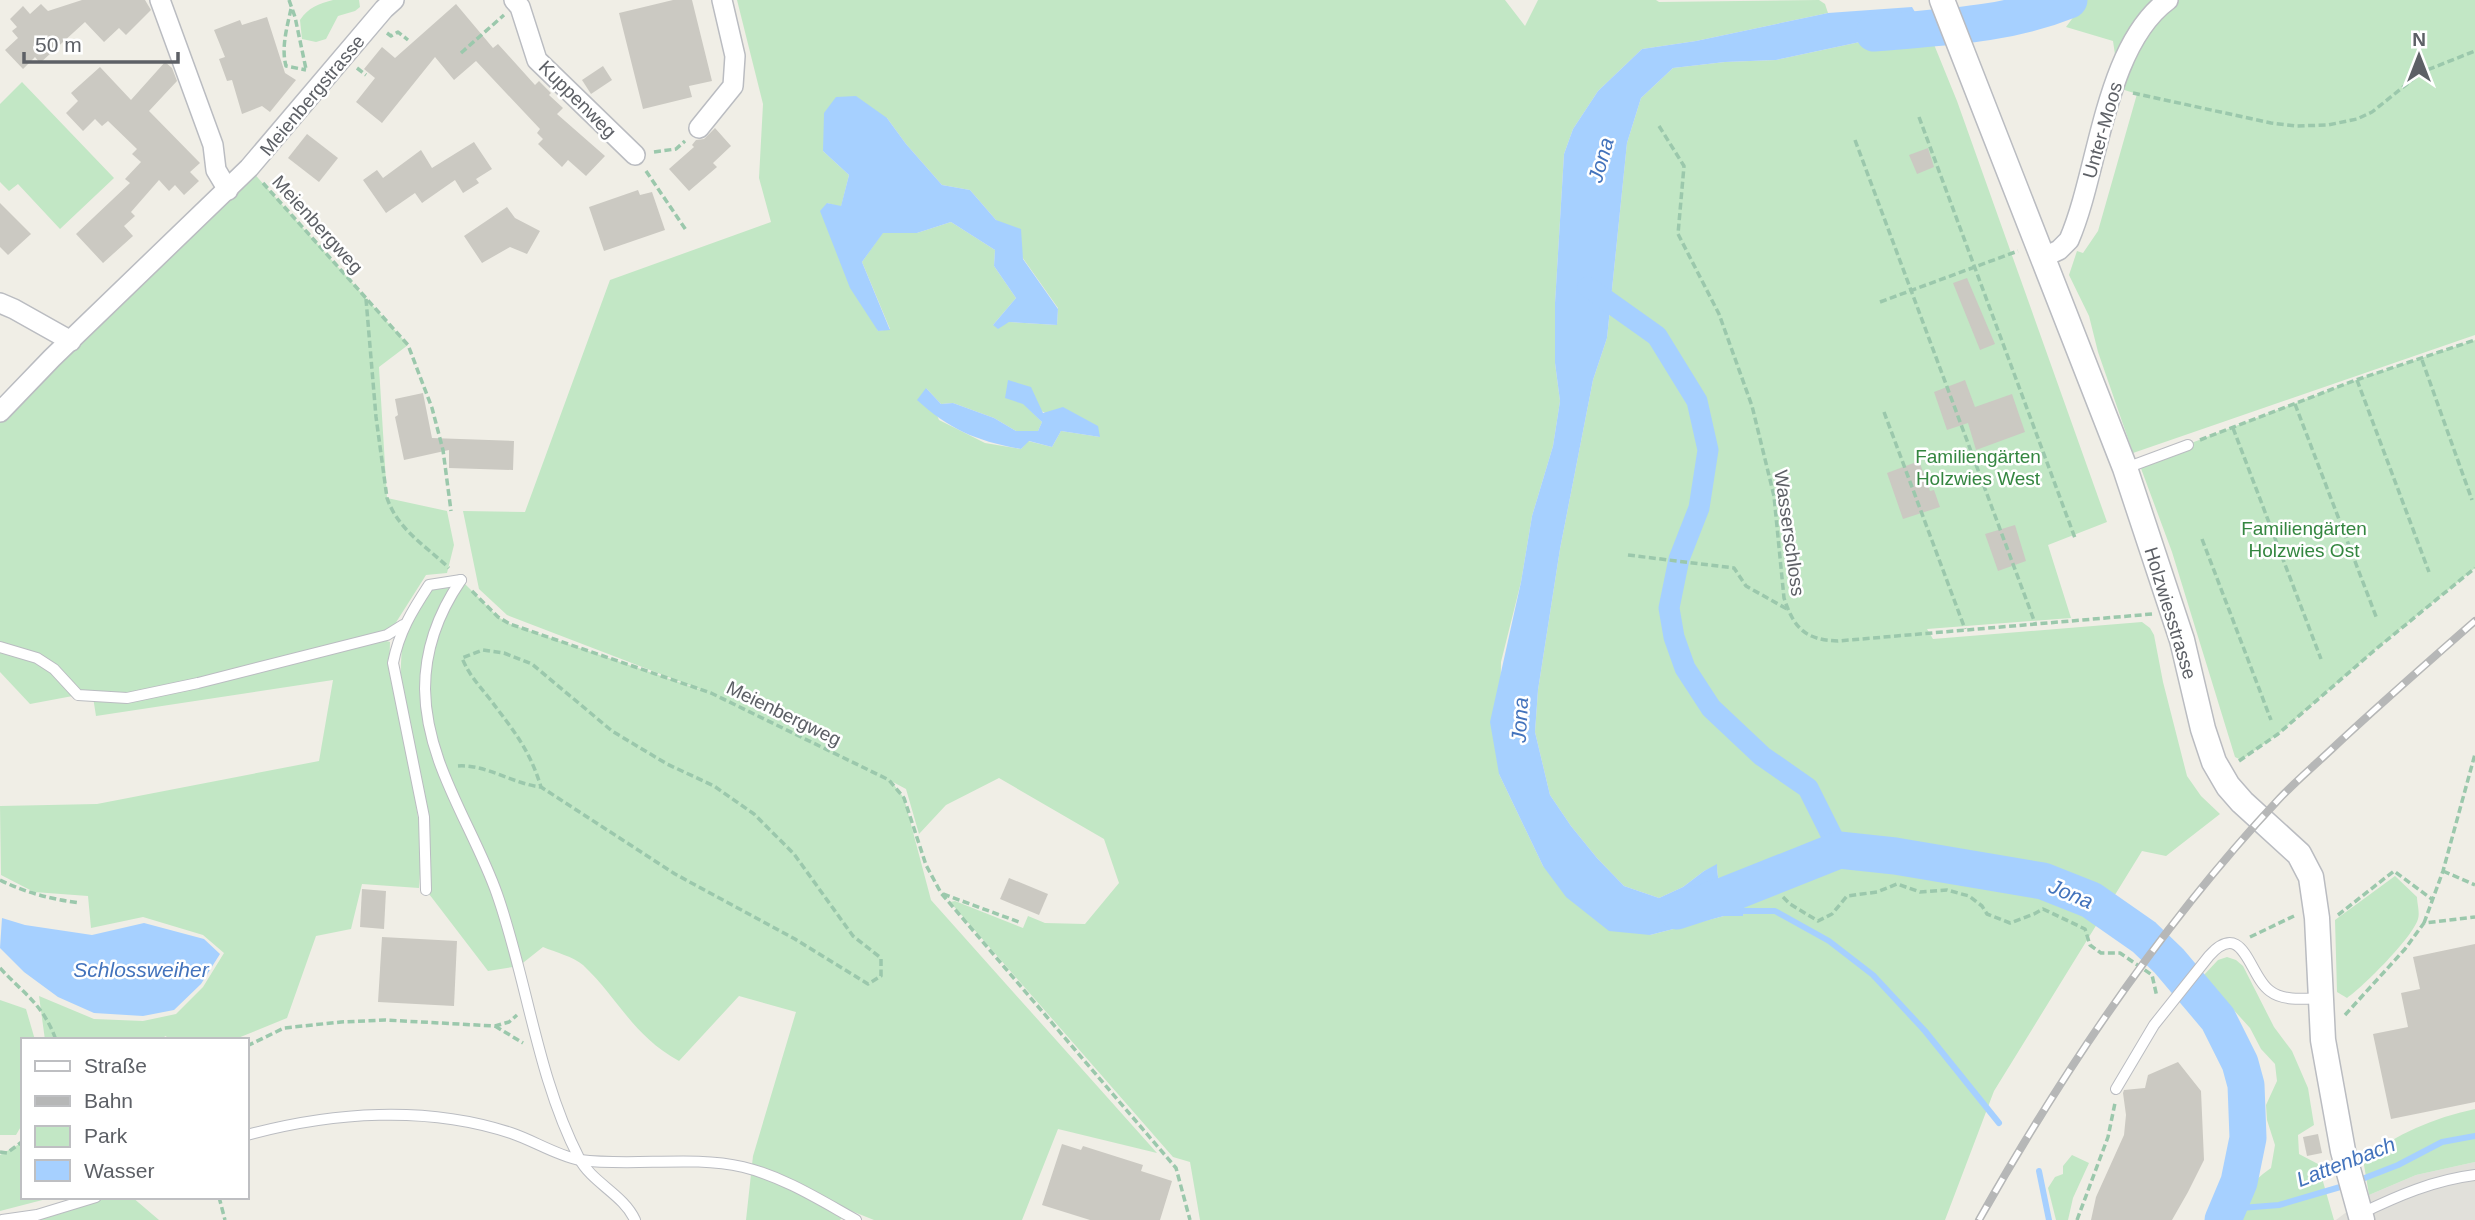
<svg xmlns="http://www.w3.org/2000/svg" width="2475" height="1220" viewBox="0 0 2475 1220" font-family="Arial,sans-serif">
<rect width="100%" height="100%" fill="#f0eee6"/>
<!-- industrial -->
<polygon fill="#e1e0da" points="2475,1162 2475,1220 2336,1220 2369,1195 2416,1175"/>
<!-- green -->
<g fill="#c2e7c5" fill-rule="evenodd">
<path d="M333,0H359L360,7L355,11L338,16L326,39L316,42L302,39L300,20C309,7 318,4 333,0Z"/>
<path d="M737,0H1505L1525,26L1538,0H1656L1659,2L1819,0L1825,4L1828,13L1696,41L1642,49L1598,91L1573,129L1564,154L1555,303V363L1560,401L1553,446L1532,516L1521,582L1501,662L1499,774L1543,866L1650,935L1724,916H1743L1744,907C1725,899 1717,885 1717,865L1704,871L1683,887L1659,898L1624,886L1597,858L1571,826L1550,795L1535,732L1538,690L1560,549L1593,380L1607,338L1627,143L1641,98L1673,68L1725,62L1776,60L1860,42H1933L1957,101L2107,522L2048,545L2071,618L1927,629L1933,639L2142,622L2150,628L2154,635L2163,682L2187,776L2201,796L2220,814L2166,856L2142,851L1994,1091L1945,1220H1200L1190,1162L1173,1157L950,902L955,901L1023,928L1028,916L1045,923L1085,924L1119,883L1104,839L999,778L946,805L919,834L906,789L891,781L904,798L931,900L1157,1153L1058,1129L1022,1220H874L849,1210L840,1220H746L753,1156L796,1012L739,996L679,1061C632,1035 619,999 583,965C574,957 555,952 543,947L519,966L488,971L426,890L424,817L400,683L403,625L429,585L461,580L498,617L510,624L710,693L507,615L479,589L463,511L525,512L610,280L771,222L759,178L763,104ZM887,118L906,144L942,185L970,190L996,220L1058,308L1057,325L1009,322L993,325L1016,298L994,266L995,250L951,222L917,233L883,232L862,262L890,329L878,331L827,203L841,207L849,175L823,151ZM926,388L941,404L953,403L994,418L1016,431H1038L1042,422L1023,403L1100,437L1061,431L1052,447L1028,441L1021,449L985,443L939,420Z"/>
<polygon points="2086,0 2475,0 2475,335 2133,453 2098,352 2089,316 2069,275 2077,251 2083,253 2098,231 2137,94 2115,87 2118,75 2113,41 2066,27"/>
<polygon points="22,82 114,178 60,229 18,184 9,191 0,182 0,104"/>
<polygon points="249,168 408,345 379,367 387,498 447,511 454,545 447,573 426,575 395,624 377,638 390,642 389,671 411,773 422,844 419,888 362,884 351,929 316,936 287,1018 233,1040 168,1040 166,1036 158,1040 45,1040 39,996 94,1019 143,1021 176,1014 203,987 224,953 203,935 143,917 91,928 88,896 34,892 1,875 0,806 97,804 319,761 333,680 96,716 93,697 78,695 30,704 0,672 0,412"/>
<polygon points="2475,340 2475,568 2376,649 2278,734 2241,760 2235,757 2172,552 2139,463 2356,380"/>
<path d="M2395,876L2417,897C2417,903 2420,913 2418,919C2413,937 2363,987 2347,998L2337,992L2335,920Z"/>
<path d="M2227,957L2236,960L2243,966L2274,1027L2292,1051L2308,1088L2314,1125L2298,1135L2299,1154L2318,1164L2334,1220H2241C2245,1193 2248,1184 2271,1168L2275,1145L2267,1120L2266,1105L2277,1081L2275,1064L2261,1049L2250,1028L2203,976L2218,960Z"/>
<polygon points="0,1000 26,1009 35,1040 23,1040 23,1123 16,1135 0,1135"/>
<path d="M2475,1109V1162L2416,1175L2369,1195L2363,1159C2397,1134 2433,1118 2475,1109Z"/>
<polygon points="23,1142 23,1197 54,1197 0,1211 0,1155"/>
<polygon points="2072,1155 2089,1163 2073,1198 2068,1220 2056,1220 2048,1188 2055,1177 2063,1174 2063,1166"/>
<polygon points="101,1197 132,1197 159,1220 18,1220 30,1219"/>
</g>
<!-- water -->
<g fill="#a6d0ff">
<path d="M1912,7L1933,42H1860L1776,60L1725,62L1673,68L1641,98L1627,143L1607,338L1593,380L1560,549L1538,690L1535,732L1550,795L1571,826L1597,858L1624,886L1659,898L1683,887L1704,871L1717,864C1717,885 1724,899 1744,907L1743,916H1724L1650,935L1609,931L1566,897L1543,866L1499,774L1490,722L1521,582L1532,516L1553,446L1560,401L1555,363V303L1564,154L1573,129L1598,91L1642,49L1696,41L1828,13Z"/>
<polygon points="856,96 887,118 906,144 942,185 970,190 996,220 1021,229 1023,259 1058,309 1057,325 1009,322 998,329 993,325 1016,298 994,266 995,250 951,222 917,233 883,233 862,262 890,330 878,331 850,288 820,211 827,203 841,206 849,175 823,151 824,113 836,97"/>
<path d="M1008,380L1031,387L1043,413L1063,407L1098,426L1100,437L1061,431L1052,447L1029,441L1021,449C977,441 950,430 917,400L926,388L941,404L953,403L994,418L1016,431H1038L1042,422L1023,404L1005,398Z"/>
<polygon points="2,918 25,925 92,935 144,923 204,939 220,954 201,984 174,1010 143,1016 94,1013 58,997 24,972 0,948"/>
</g>
<g fill="none" stroke-linecap="round" stroke-linejoin="round">
<!-- stream -->
<g stroke="#a6d0ff" stroke-width="6">
<polyline points="1743,911 1775,911 1829,941 1873,975 1925,1031 1999,1123"/>
<polyline points="2039,1171 2049,1220"/>
<polyline points="2357,1181 2398,1165 2442,1142 2475,1136"/>
<polyline points="2228,1209 2279,1205 2347,1185"/>
</g>
<!-- canal -->
<polyline stroke="#a6d0ff" stroke-width="21" points="1588,287 1657,336 1697,401 1708,450 1699,508 1679,559 1669,608 1674,637 1685,668 1711,708 1762,756 1808,788 1839,850"/>
<!-- river -->
<g stroke="#a6d0ff" stroke-width="37">
<path d="M1874,33C1942,27 2004,26 2069,0"/>
<polyline points="1677,911 1726,895 1839,850 1895,856 2043,881 2091,900 2144,937 2169,961 2218,1019 2240,1063 2246,1085 2248,1138 2239,1182 2223,1220"/>
</g>
</g>
<!-- building -->
<g fill="#cbc9c2">
<polygon points="82,0 145,0 151,10 126,35 119,28 104,42 85,22 40,63 35,57 23,69 5,50 18,38 12,31 17,27 10,19 23,6 30,14 41,4 48,11"/>
<polygon points="673,0 692,0 712,81 689,86 692,97 643,109 619,13"/>
<polygon points="456,4 493,48 498,44 535,85 539,81 551,93 549,95 563,108 557,114 605,156 586,176 568,160 562,167 538,144 543,139 537,133 540,129 476,61 454,80 435,57 382,123 356,102 375,78 364,69 382,47 395,58"/>
<polygon points="267,17 285,73 296,80 270,112 262,106 242,114 232,80 227,81 219,59 225,57 214,30 240,20 242,25"/>
<polygon points="165,62 172,68 177,81 149,111 200,163 190,172 199,181 184,195 175,185 169,191 159,180 131,212 135,216 124,226 133,236 103,263 76,234 130,183 125,179 141,162 132,154 137,149 108,121 102,126 95,119 83,131 66,113 78,101 71,93 100,67 131,100"/>
<polygon points="603,66 612,80 591,94 582,80"/>
<polygon points="715,128 731,146 713,163 717,167 689,191 669,169 694,147 692,145 696,140 704,139"/>
<polygon points="307,134 338,158 319,182 288,158"/>
<polygon points="474,142 492,169 476,179 479,183 463,193 455,180 422,203 415,193 386,213 363,180 377,170 383,178 421,150 432,168"/>
<polygon points="1928,148 1934,167 1917,174 1909,155"/>
<polygon points="638,190 640,195 652,192 665,230 604,251 589,207"/>
<polygon points="0,203 31,234 8,255 0,247"/>
<polygon points="507,207 515,218 540,231 527,254 510,247 482,263 464,236"/>
<polygon points="1967,278 1995,344 1980,350 1953,283"/>
<polygon points="1965,380 1975,407 2012,394 2025,432 1976,450 1968,423 1947,430 1934,392"/>
<polygon points="423,393 432,438 514,441 513,470 449,468 449,450 404,460 395,417 398,415 395,399"/>
<polygon points="1919,461 1930,491 1934,490 1940,507 1903,519 1887,473"/>
<polygon points="2015,525 2026,561 1998,571 1985,534"/>
<polygon points="1009,878 1048,894 1039,915 1000,899"/>
<polygon points="362,889 386,891 384,929 360,927"/>
<polygon points="382,937 457,941 454,1006 378,1002"/>
<polygon points="2475,944 2475,1102 2391,1119 2373,1034 2408,1027 2401,993 2420,989 2413,957"/>
<polygon points="2178,1062 2201,1091 2204,1160 2188,1192 2172,1220 2091,1220 2096,1197 2124,1135 2126,1115 2123,1093 2124,1090 2145,1088 2148,1075"/>
<polygon points="2318,1134 2322,1153 2307,1156 2303,1137"/>
<polygon points="1062,1144 1081,1150 1083,1146 1143,1165 1141,1171 1172,1181 1160,1220 1090,1220 1042,1205"/>
</g>
<g fill="none" stroke-linecap="round" stroke-linejoin="round">
<!-- service casing -->
<g stroke="#babcc1" stroke-width="12">
<g id="service">
<polyline points="2126,468 2188,445"/>
<path d="M461,580C439,612 425,650 425,689C426,764 473,826 497,894C527,979 537,1077 579,1158C592,1183 623,1194 635,1220"/>
<polyline points="0,647 37,658 54,669 78,695 127,698 198,683 387,635 403,625"/>
<path d="M426,890L424,817L393,663C399,632 412,611 429,585L461,580"/>
<path d="M2116,1089L2154,1025L2209,956C2244,917 2249,977 2270,991C2283,1001 2303,999 2319,998"/>
<path d="M247,1135C332,1112 426,1105 511,1133C535,1141 555,1155 580,1160C634,1167 691,1155 743,1167C784,1177 820,1200 856,1220"/>
<path d="M2360,1214C2397,1196 2434,1180 2475,1175"/>
<polyline points="2,1220 37,1215 96,1197"/>
</g>
</g>
<!-- minor casing -->
<g stroke="#babcc1" stroke-width="22">
<g id="minor">
<polyline points="160,0 213,145 216,170 228,190"/>
<polyline points="514,0 520,7 537,60 635,155"/>
<polyline points="699,128 733,86 735,56 722,0"/>
<path d="M2042,258L2059,250L2069,240C2099,171 2104,47 2168,0"/>
<polyline points="0,303 14,309 71,341"/>
<polyline points="0,412 52,358 249,168 384,9 394,0"/>
</g>
</g>
<!-- tertiary casing -->
<g stroke="#babcc1" stroke-width="27">
<polyline id="tertiary" points="1942,0 2125,468 2182,640 2203,729 2214,762 2228,786 2242,802 2299,854 2311,877 2317,918 2323,1040 2343,1151 2362,1220"/>
</g>
<!-- path -->
<g stroke="#9bc8ac" stroke-width="3.5" stroke-dasharray="7 3.5" stroke-linecap="butt">
<polyline points="289,0 295,17 306,69"/>
<path d="M291,9C287,27 281,48 286,66L306,70"/>
<polyline points="387,33 391,36 398,32 408,40"/>
<polyline points="461,53 504,15"/>
<polyline points="357,68 366,75"/>
<polyline points="2133,93 2271,123 2296,126 2328,125 2357,119 2372,112 2422,72 2475,51"/>
<polyline points="1919,117 2075,538"/>
<path d="M1659,126L1684,166L1678,234L1719,314L1752,406L1774,496L1784,598C1794,629 1806,640 1838,641L2152,614"/>
<polyline points="1855,140 2035,623"/>
<polyline points="654,152 676,149 685,141"/>
<polyline points="646,171 686,230"/>
<polyline points="263,183 408,345 432,408 443,450 451,511"/>
<path d="M366,299L376,417L387,498C398,530 426,546 449,568"/>
<polyline points="1880,302 2018,251"/>
<polyline points="2422,360 2472,500"/>
<polyline points="2357,380 2429,572"/>
<polyline points="2295,404 2377,619"/>
<polyline points="1884,412 1965,629"/>
<polyline points="2233,428 2321,659"/>
<polyline points="2200,440 2356,380 2475,340"/>
<polyline points="2202,539 2271,720"/>
<polyline points="1628,555 1734,568 1746,586 1787,609"/>
<polyline points="472,591 498,617 510,624 711,693 889,780 904,798 926,865 941,893 1176,1168 1190,1220"/>
<polyline points="2239,761 2278,734 2376,649 2475,568"/>
<path d="M458,766C486,764 513,784 541,787L675,874L795,939L868,984L881,976V958L853,936L794,854L754,814L714,786L667,764L612,731L532,664L504,653L483,650L462,658C469,675 478,684 489,698C513,730 529,748 541,787"/>
<polyline points="2443,871 2475,885"/>
<path d="M0,880C26,893 51,899 80,903"/>
<polyline points="943,894 1019,922"/>
<polyline points="1783,897 1790,904 1818,921 1832,914 1847,896 1877,892 1897,884 1920,892 1947,890 1969,896 1982,906 1987,914 2010,923 2034,914 2043,909 2085,929 2090,945 2101,953 2120,953 2152,975 2157,997"/>
<polyline points="2338,915 2394,871 2433,900"/>
<polyline points="2424,923 2443,871 2475,754"/>
<polyline points="2250,937 2294,916"/>
<path d="M0,968C24,994 43,1004 56,1040"/>
<polyline points="2345,1015 2405,949 2424,923 2475,917"/>
<polyline points="495,1026 523,1043"/>
<polyline points="247,1046 284,1028 341,1022 385,1020 495,1026 509,1022 517,1015"/>
<polyline points="0,1152 7,1153 23,1141"/>
<polyline points="219,1197 225,1220"/>
<polyline points="2077,1220 2108,1137 2115,1103"/>
</g>
<!-- service -->
<use href="#service" stroke="#fff" stroke-width="10"/>
<!-- minor -->
<use href="#minor" stroke="#fff" stroke-width="19"/>
<!-- tertiary -->
<use href="#tertiary" stroke="#fff" stroke-width="24"/>
<!-- rail casing -->
<g stroke="#b6b7b7" stroke-width="8">
<path id="rail" d="M1979,1220C2063,1071 2162,924 2279,799C2296,781 2315,765 2333,748C2380,704 2427,663 2475,621"/>
</g>
<!-- rail -->
<use href="#rail" stroke="#fff" stroke-width="5" stroke-dasharray="16" stroke-linecap="butt"/>
</g>
<g text-anchor="middle" stroke-width="5" stroke-linejoin="round" paint-order="stroke">
<!-- street labels -->
<g font-size="19" fill="#5d6066" stroke="#fff">
<text transform="translate(312 95) rotate(-50)" y="7">Meienbergstrasse</text>
<text transform="translate(578 99) rotate(45)" y="7">Kuppenweg</text>
<text transform="translate(2102 130) rotate(-74)" y="7">Unter-Moos</text>
<text transform="translate(318 224) rotate(48)" y="7">Meienbergweg</text>
<text transform="translate(1790 533) rotate(82)" y="7">Wasserschloss</text>
<text transform="translate(2171 613) rotate(73)" y="7">Holzwiesstrasse</text>
<text transform="translate(784 713) rotate(26)" y="7">Meienbergweg</text>
</g>
<!-- park labels -->
<g font-size="19" fill="#348640" stroke="#fff">
<text x="1978" y="463">Familiengärten<tspan x="1978" dy="22">Holzwies West</tspan></text>
<text x="2304" y="535">Familiengärten<tspan x="2304" dy="22">Holzwies Ost</tspan></text>
</g>
<!-- water labels -->
<g font-size="21" font-style="italic" fill="#4373bc" stroke="#fff">
<text transform="translate(1601 160) rotate(-74)" y="7">Jona</text>
<text transform="translate(1520 720) rotate(-87)" y="7">Jona</text>
<text transform="translate(2071 894) rotate(23)" y="7">Jona</text>
<text x="141" y="977">Schlossweiher</text>
<text transform="translate(2346 1162) rotate(-21)" y="7">Lattenbach</text>
</g>
</g>
<!-- legend -->
<rect x="21" y="1038" width="228" height="161" fill="#ffffff" stroke="#bebfc2" stroke-width="2"/>
<rect x="35" y="1061" width="35" height="10" fill="#ffffff" stroke="#bebfc2" stroke-width="2"/>
<text x="84" y="1073" font-size="21" fill="#5d6066">Straße</text>
<rect x="35" y="1096" width="35" height="10" fill="#b6b7b7" stroke="#bebfc2" stroke-width="2"/>
<text x="84" y="1108" font-size="21" fill="#5d6066">Bahn</text>
<rect x="35" y="1126" width="35" height="21" fill="#c2e7c5" stroke="#bebfc2" stroke-width="2"/>
<text x="84" y="1143" font-size="21" fill="#5d6066">Park</text>
<rect x="35" y="1160" width="35" height="21" fill="#a6d0ff" stroke="#bebfc2" stroke-width="2"/>
<text x="84" y="1178" font-size="21" fill="#5d6066">Wasser</text>
<!-- north arrow -->
<g transform="translate(2419 56)" stroke="#ffffff" stroke-width="5" paint-order="stroke">
<path d="M0-5L12 26L0 18L-12 26Z" fill="#5d6066"/>
<text y="-10" font-size="19" font-weight="bold" text-anchor="middle" fill="#5d6066">N</text>
</g>
<!-- scale -->
<path d="M24 52v10h154v-10" fill="none" stroke="#5d6066" stroke-width="3.5"/>
<text x="35" y="52" font-size="21" fill="#5d6066" stroke="#ffffff" stroke-width="5" paint-order="stroke">50 m</text>
</svg>
